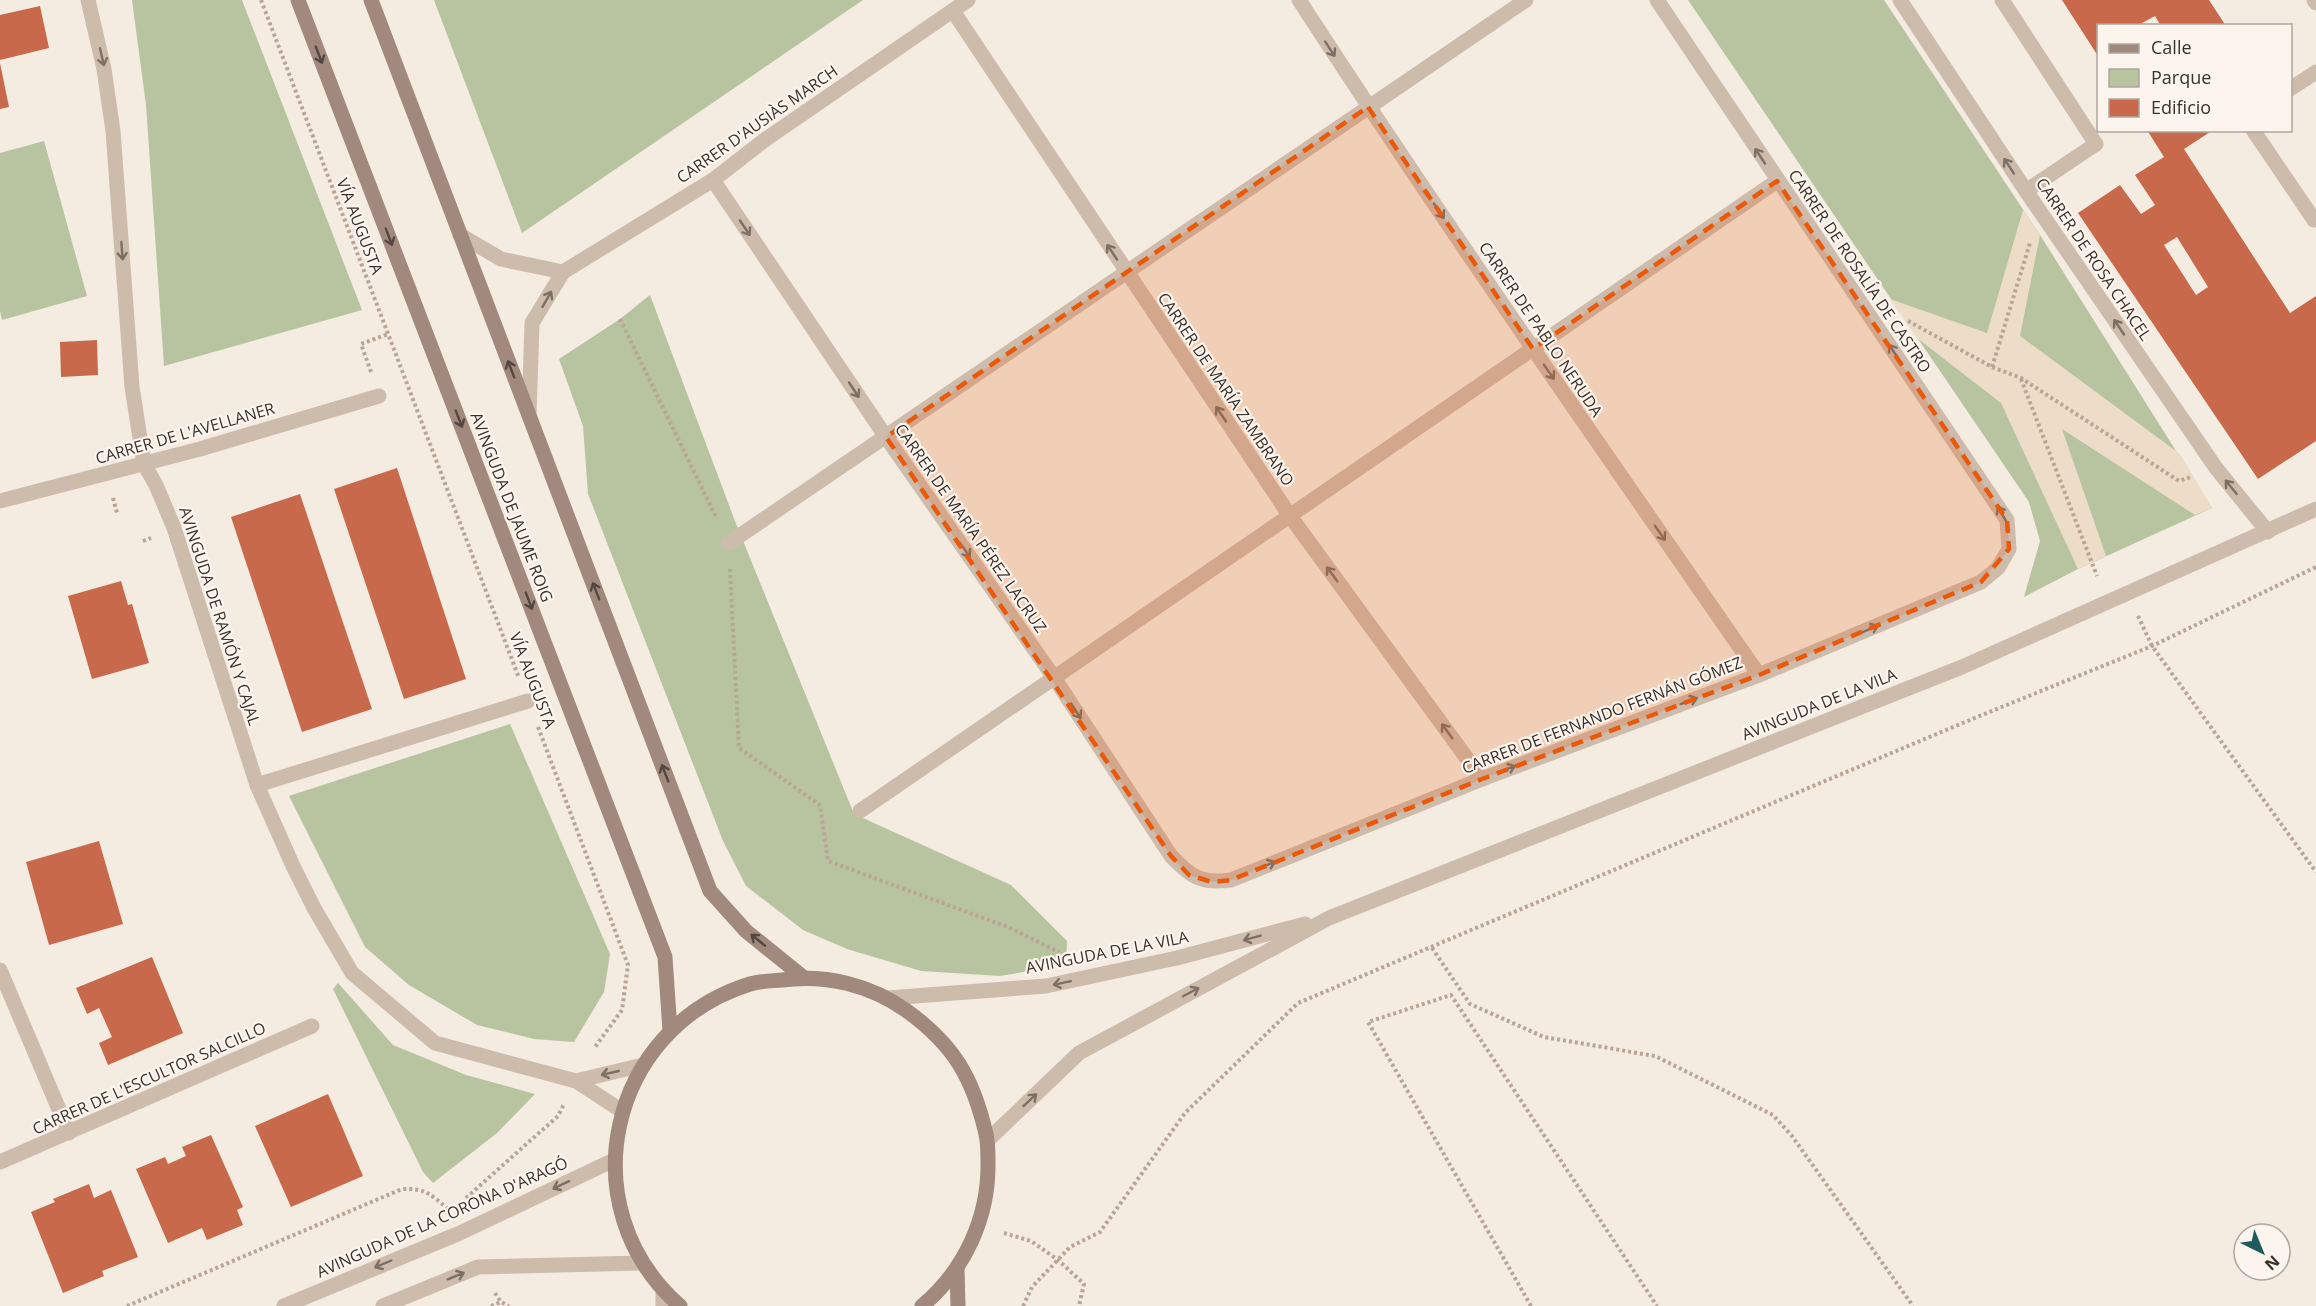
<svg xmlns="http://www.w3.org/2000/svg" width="2316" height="1306" viewBox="0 0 2316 1306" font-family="'Open Sans',sans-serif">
<rect width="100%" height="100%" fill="#f4ebe1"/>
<!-- green -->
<g fill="#b8c4a0">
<polygon points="132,0 242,0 362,310 164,366 146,105"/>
<polygon points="434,0 863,0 522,233"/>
<polygon points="1688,0 1884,0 2040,235 2212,508 2078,569 2024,597 2040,541 2029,502"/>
<polygon points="44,141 87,296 2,320 0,311 0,153"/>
<polygon points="650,295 735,521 854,814 1011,885 1067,941 1066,965 1000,976 921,971 847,949 803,930 746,886 723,841 588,494 583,426 559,359 620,319"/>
<polygon points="510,724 610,954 604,992 574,1042 534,1039 477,1025 409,985 365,947 289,796"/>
<polygon points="338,983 393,1045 466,1075 535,1094 497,1133 433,1183 423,1172 333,989"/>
</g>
<!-- plaza -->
<polygon fill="#ecdcc8" points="2023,210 2040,235 2020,336 2180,454 2212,508 2195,515 2062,429 2106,556 2078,569 2001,403 1917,338 1890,299 1987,333"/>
<!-- building -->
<g fill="#c8694b" fill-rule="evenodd">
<polygon points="2062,0 2209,0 2226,26 2161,26 2155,16 2142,23 2144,26 2098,26 2098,56"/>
<polygon points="40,6 49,48 0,60 0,15"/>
<polygon points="0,63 9,107 0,109"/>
<path d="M2147,130H2209L2210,132L2184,149L2290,313L2316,296V441L2258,479L2078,213L2120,185L2141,214L2155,205L2135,175L2164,157ZM2177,237L2208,287L2196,295L2164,245Z"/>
<polygon points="97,340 98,375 61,377 60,342"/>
<polygon points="397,468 466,679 404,699 334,489"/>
<polygon points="300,494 372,709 302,732 231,517"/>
<polygon points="121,581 128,605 132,604 149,663 92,679 68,596"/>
<polygon points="99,841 123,924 49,945 26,862"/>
<polygon points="152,957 183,1033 108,1065 99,1043 112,1037 99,1008 87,1014 76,988"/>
<polygon points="328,1094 363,1176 291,1207 255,1126"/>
<polygon points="211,1135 243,1207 237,1210 243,1225 207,1240 202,1228 168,1243 136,1169 165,1157 168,1164 186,1156 182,1147"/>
<polygon points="89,1184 94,1198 111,1190 138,1257 102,1271 104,1276 63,1293 31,1212 55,1202 53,1199"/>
</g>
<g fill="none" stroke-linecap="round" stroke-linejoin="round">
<!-- path -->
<g stroke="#b9a596" stroke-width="4" stroke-dasharray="3 3" stroke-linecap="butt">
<polyline points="261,0 519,678"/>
<polyline points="620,319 717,519"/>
<polyline points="1908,321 1992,367 2021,378 2179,481 2191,477"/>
<polyline points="1992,367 2030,243"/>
<polyline points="371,372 361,344 388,334"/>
<polyline points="2021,379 2097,576"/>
<polyline points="113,498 117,513"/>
<polyline points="143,541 151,538"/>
<polyline points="730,569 739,748 820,805 828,861 1008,927 1059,952"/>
<polyline points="2138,616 2152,646 2316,872"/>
<polyline points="538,727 628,965 622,1010 595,1047"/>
<polyline points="1432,948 1470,1004 1544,1037 1655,1056 1773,1115 1792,1136 1913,1306"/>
<polyline points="466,1198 558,1116 564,1104"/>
<polyline points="1004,1233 1031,1241 1058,1260 1084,1284 1079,1306"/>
<polyline points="495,1293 501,1302 509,1306"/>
<path d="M127,1306L402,1189C425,1188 430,1194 447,1208"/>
<polyline points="491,1306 501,1302"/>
<polyline points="1023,1306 1032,1287 1070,1247 1100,1232 1185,1113 1298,1003 1977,717 2152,646 2316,567"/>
<polyline points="1531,1306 1368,1022 1451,995 1657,1306"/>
</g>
<!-- service -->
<polyline stroke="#cdbbac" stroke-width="15" points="2002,0 2096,144 2026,191"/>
<!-- pedestrian -->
<g stroke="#cdbbac" stroke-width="15">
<polyline points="2314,0 2316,3"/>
<polyline points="2290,89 2316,72"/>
<polyline points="2253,130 2314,220 2316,219"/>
<polyline points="729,543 1526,0"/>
<polyline points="257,785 528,701"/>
<polyline points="860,811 1777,181"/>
</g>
<!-- minor -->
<g stroke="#cdbbac" stroke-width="15">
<polyline points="88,0 104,69 113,131 132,387 144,464 156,485 174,528 257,785 293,866 314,908 352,973 435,1043 576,1081 622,1111"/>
<path d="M1299,0C1447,228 1604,451 1759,675"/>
<polyline points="1900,0 2026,191 2216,468 2268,532"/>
<polyline points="953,11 1290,516 1482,779"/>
<path d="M713,180L886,437L1055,679L1171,856C1191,877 1201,884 1231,880L1482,779L1759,675L1981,582L1998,568L2009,549L2007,520L1657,0"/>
<polyline points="460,235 501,259 563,272 532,323 529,416"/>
<polyline points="563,272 713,180 766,139 968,0"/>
<polyline points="0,501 200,449 379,396"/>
<polyline points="0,970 69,1133"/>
<polyline points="576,1081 643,1065"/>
<polyline points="0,1162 312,1026"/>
<polyline points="663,1291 663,1306"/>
</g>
<!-- tertiary -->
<g stroke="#cdbbac" stroke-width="15">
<polyline points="888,998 1046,986 1177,958 1305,924"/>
<polyline points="988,1140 1079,1053 1329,918 1962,667 2316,509"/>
<polyline points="284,1306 460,1233 614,1160"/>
<polyline points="383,1306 478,1267 642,1263"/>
</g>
<!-- secondary -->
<g stroke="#a18a7d" stroke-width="15">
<polyline points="298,0 665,957 670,1031"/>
<polyline points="371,0 710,891 746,931 803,977"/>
<polyline points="957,1268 958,1306"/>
<path d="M680,1306C568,1208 608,1028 750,984C760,981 771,981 782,980C826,974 871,985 907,1011C954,1045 973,1078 986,1134C988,1143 988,1152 988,1162C989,1217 965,1270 922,1306"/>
</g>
</g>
<!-- one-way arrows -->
<defs><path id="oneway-shaft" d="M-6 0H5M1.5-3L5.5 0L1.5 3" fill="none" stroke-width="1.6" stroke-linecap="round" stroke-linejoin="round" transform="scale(1.5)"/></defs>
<g stroke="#7d6f65">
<use href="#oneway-shaft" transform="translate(1330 49) rotate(57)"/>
<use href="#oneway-shaft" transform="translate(102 57) rotate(77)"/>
<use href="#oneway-shaft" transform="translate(1760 156) rotate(-124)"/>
<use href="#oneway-shaft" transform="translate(2009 166) rotate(-123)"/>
<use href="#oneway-shaft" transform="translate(1439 211) rotate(56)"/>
<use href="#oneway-shaft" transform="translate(745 228) rotate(56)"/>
<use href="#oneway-shaft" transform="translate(122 251) rotate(86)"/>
<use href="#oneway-shaft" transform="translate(1112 252) rotate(-124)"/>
<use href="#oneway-shaft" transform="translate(547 299) rotate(-60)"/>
<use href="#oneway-shaft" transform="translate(2119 327) rotate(-124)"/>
<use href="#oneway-shaft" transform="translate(1894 352) rotate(-124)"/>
<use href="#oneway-shaft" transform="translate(1549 372) rotate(55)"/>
<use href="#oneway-shaft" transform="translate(854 390) rotate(56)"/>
<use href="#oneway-shaft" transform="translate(1221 414) rotate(-124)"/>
<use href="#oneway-shaft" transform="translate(2231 487) rotate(-129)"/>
<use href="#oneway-shaft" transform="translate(2002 514) rotate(-120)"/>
<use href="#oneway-shaft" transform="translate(1660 533) rotate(55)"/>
<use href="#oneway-shaft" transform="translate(965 550) rotate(55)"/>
<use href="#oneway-shaft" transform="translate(1332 574) rotate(-126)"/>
<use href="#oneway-shaft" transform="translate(1870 629) rotate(-23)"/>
<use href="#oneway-shaft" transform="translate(1689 701) rotate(-20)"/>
<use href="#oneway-shaft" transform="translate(1076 711) rotate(57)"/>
<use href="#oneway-shaft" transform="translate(1447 731) rotate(-126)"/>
<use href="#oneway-shaft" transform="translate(1507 769) rotate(-20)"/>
<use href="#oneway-shaft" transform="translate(1267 865) rotate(-22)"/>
<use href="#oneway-shaft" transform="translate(1252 938) rotate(165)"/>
<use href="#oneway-shaft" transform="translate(1062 983) rotate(168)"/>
<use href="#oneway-shaft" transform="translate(1191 992) rotate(-28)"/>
<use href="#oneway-shaft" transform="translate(610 1073) rotate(167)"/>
<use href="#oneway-shaft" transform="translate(1030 1100) rotate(-43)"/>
<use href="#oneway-shaft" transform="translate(561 1185) rotate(155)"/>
<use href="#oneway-shaft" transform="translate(383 1264) rotate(157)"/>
<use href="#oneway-shaft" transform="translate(456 1276) rotate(-22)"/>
</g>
<g stroke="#544640">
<use href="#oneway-shaft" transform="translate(319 55) rotate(69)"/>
<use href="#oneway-shaft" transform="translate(389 237) rotate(69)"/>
<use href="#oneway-shaft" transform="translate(511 369) rotate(-111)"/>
<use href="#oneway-shaft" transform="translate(459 419) rotate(69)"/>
<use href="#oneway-shaft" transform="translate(596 591) rotate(-111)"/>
<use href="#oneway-shaft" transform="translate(529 601) rotate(69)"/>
<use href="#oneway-shaft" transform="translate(665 773) rotate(-111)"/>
<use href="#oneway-shaft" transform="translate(758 940) rotate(-141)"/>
</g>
<!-- marked area -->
<path fill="#e8590c" fill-opacity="0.2" stroke="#e8590c" stroke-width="4.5" stroke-dasharray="12 8" stroke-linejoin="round" d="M1368,107L1533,349L1777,181L2007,520L2009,549L1981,582L1759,675L1482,779L1231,880L1212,882L1189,875L1171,856L886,437Z"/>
<g text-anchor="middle" stroke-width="4.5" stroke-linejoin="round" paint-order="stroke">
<!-- street labels -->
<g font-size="16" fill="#3b302b" stroke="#fbf5ee">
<text transform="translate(757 124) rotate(-35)" y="6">CARRER D'AUSIÀS MARCH</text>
<text transform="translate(360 226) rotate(69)" y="6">VÍA AUGUSTA</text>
<text transform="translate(2094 259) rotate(56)" y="6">CARRER DE ROSA CHACEL</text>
<text transform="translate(1860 271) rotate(56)" y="6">CARRER DE ROSALÍA DE CASTRO</text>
<text transform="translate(1541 329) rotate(56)" y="6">CARRER DE PABLO NERUDA</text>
<text transform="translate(1226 389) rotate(56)" y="6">CARRER DE MARÍA ZAMBRANO</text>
<text transform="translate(185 433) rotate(-16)" y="6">CARRER DE L'AVELLANER</text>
<text transform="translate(512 507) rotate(69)" y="6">AVINGUDA DE JAUME ROIG</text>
<text transform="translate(971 528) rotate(55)" y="6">CARRER DE MARÍA PÉREZ LACRUZ</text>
<text transform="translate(220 616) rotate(72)" y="6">AVINGUDA DE RAMÓN Y CAJAL</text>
<text transform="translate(533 680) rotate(69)" y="6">VÍA AUGUSTA</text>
<text transform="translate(1819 704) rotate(-22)" y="6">AVINGUDA DE LA VILA</text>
<text transform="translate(1602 715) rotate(-21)" y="6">CARRER DE FERNANDO FERNÁN GÓMEZ</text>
<text transform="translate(1107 952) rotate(-11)" y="6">AVINGUDA DE LA VILA</text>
<text transform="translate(149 1078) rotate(-24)" y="6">CARRER DE L'ESCULTOR SALCILLO</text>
<text transform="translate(442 1217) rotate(-24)" y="6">AVINGUDA DE LA CORONA D'ARAGÓ</text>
</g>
</g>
<!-- legend -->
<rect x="2097" y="24" width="195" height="108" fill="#fbf5ee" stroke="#aea6a0" stroke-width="1.5"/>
<rect x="2109" y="44" width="30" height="9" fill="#a18a7d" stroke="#aea6a0" stroke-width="1.5"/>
<text x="2151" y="54" font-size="18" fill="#3b302b">Calle</text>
<rect x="2109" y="69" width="30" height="18" fill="#b8c4a0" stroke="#aea6a0" stroke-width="1.5"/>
<text x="2151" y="84" font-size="18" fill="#3b302b">Parque</text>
<rect x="2109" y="99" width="30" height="18" fill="#c8694b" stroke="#aea6a0" stroke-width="1.5"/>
<text x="2151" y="114" font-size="18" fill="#3b302b">Edificio</text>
<!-- north arrow -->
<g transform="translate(2262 1252) rotate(137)"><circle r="28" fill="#fbf5ee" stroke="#aea6a0" stroke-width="1.5"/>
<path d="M0-4.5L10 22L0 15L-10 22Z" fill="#1f5a5e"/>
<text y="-9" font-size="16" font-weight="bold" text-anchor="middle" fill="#3b302b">N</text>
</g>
</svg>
